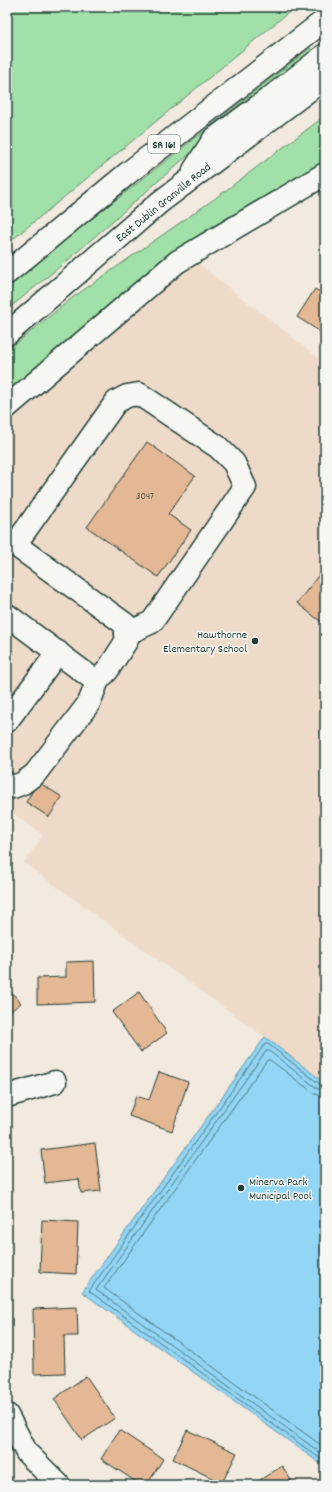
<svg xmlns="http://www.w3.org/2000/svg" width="332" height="1492" viewBox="0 0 332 1492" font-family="Dekko,sans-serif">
<rect width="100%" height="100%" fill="#f2e9df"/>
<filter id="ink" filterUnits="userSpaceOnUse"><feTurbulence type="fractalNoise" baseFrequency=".025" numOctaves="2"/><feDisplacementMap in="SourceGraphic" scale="8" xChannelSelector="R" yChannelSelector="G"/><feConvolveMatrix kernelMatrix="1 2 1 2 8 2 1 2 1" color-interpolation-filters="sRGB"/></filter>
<g filter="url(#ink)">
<!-- built -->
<polygon fill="#eedac9" points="178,248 325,363 325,1083 265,1037 24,863 43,835 7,809 7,392"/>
<!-- green -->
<g fill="#a1e0a8" stroke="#608e6e">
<polygon points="7,7 295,7 7,244"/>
<polygon points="310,48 316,56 235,117 180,162 68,260 7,310 7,285"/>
<polygon points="325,116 325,161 210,228 178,248 7,392 7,351 72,298 217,197"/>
</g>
<!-- water -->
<polygon fill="#92d5f4" stroke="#6498a7" points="265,1037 325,1083 325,1467 82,1292"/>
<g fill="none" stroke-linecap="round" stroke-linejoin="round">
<!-- shore -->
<g stroke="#4d7a81" stroke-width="1">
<polyline points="325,1086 321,1085 268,1044 265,1044 89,1291 325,1462"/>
<polyline points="325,1091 318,1089 269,1051 266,1051 96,1290 325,1456"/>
<polyline points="325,1097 315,1094 270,1060 267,1060 104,1288 325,1448"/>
</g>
</g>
<!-- building -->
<g fill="#e4b795" stroke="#1f3d34">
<polygon points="315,289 325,295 325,335 297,317"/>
<polygon points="147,442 195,476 168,514 191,530 158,577 87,527"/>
<polygon points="325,567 325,625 297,603"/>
<polygon points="38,782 62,797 49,817 26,802"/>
<polygon points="94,961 95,1002 37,1004 37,978 66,977 66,962"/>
<polygon points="7,987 21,1003 7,1014"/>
<polygon points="139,992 167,1033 141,1052 112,1012"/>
<polygon points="159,1072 188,1082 172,1131 129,1116 136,1096 149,1100"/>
<polygon points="95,1143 101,1191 81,1193 79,1179 45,1183 41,1150"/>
<polygon points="42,1220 78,1222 76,1274 40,1272"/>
<polygon points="77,1307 78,1336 64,1336 65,1373 34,1374 33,1309"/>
<polygon points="86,1376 115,1418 82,1440 54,1399"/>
<polygon points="119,1430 163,1459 147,1485 141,1485 101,1459"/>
<polygon points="187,1430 237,1453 222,1483 173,1459"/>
<polygon points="282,1466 294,1485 252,1485"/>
</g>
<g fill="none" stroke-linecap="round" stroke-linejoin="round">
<!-- minor casing -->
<g stroke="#1f3d34" stroke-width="25">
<g id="minor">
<polyline points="7,407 177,262 325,174"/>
<polyline points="7,539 125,624 127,640 107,671 98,680 89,676 7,615"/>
<polyline points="15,545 116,402 127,396 139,394 218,447 234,463 245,487 152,622 126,634"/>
<polyline points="7,721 58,652"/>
<polyline points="7,784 13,787 23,783 35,774 89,703 98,680"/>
<polyline points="7,1096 55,1082"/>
<polyline points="7,1415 27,1453 59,1485"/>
</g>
</g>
<!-- major casing -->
<g stroke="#1f3d34" stroke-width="25">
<g id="major">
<polyline points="194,170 214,139 271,97 325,55"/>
<polyline points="7,273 128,173 325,20"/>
<polyline points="7,334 160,202 325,78"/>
</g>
</g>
<!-- minor -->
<use href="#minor" stroke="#f6f6f2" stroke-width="22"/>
<!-- major -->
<use href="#major" stroke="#f6f6f2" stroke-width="22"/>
</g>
</g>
<!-- markers -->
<g fill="#1f3d34" stroke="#f6f6f2" stroke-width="1.5">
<circle cx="255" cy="641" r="4"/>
<circle cx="241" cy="1188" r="4"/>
</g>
<g text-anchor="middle" stroke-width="3" stroke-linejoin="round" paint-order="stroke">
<!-- number labels -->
<g font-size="10" fill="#505c4c">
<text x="145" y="499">3047</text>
</g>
<!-- shield labels -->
<rect fill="#f6f6f2" stroke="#60746d" stroke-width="1" x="148" y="135" width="32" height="18" rx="3"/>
<g font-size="11" font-weight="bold" fill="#1f3d34">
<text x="164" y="148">SR 161</text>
</g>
<!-- street labels -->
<g font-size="12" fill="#1f3d34" stroke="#f6f6f2">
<text transform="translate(163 202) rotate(-39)" y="4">East Dublin Granville Road</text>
</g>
<!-- poi labels -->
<g font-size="12" fill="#1f3d34" stroke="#f6f6f2" text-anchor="end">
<text x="247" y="638">Hawthorne<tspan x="247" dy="14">Elementary School</tspan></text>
<text x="249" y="1185" text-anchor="start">Minerva Park<tspan x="249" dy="14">Municipal Pool</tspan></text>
</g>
</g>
<!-- margin -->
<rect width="332" height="1492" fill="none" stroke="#f6f6f2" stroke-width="24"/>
<rect x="12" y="12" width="308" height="1468" fill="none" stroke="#1f3d34" stroke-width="1.5" filter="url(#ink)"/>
</svg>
